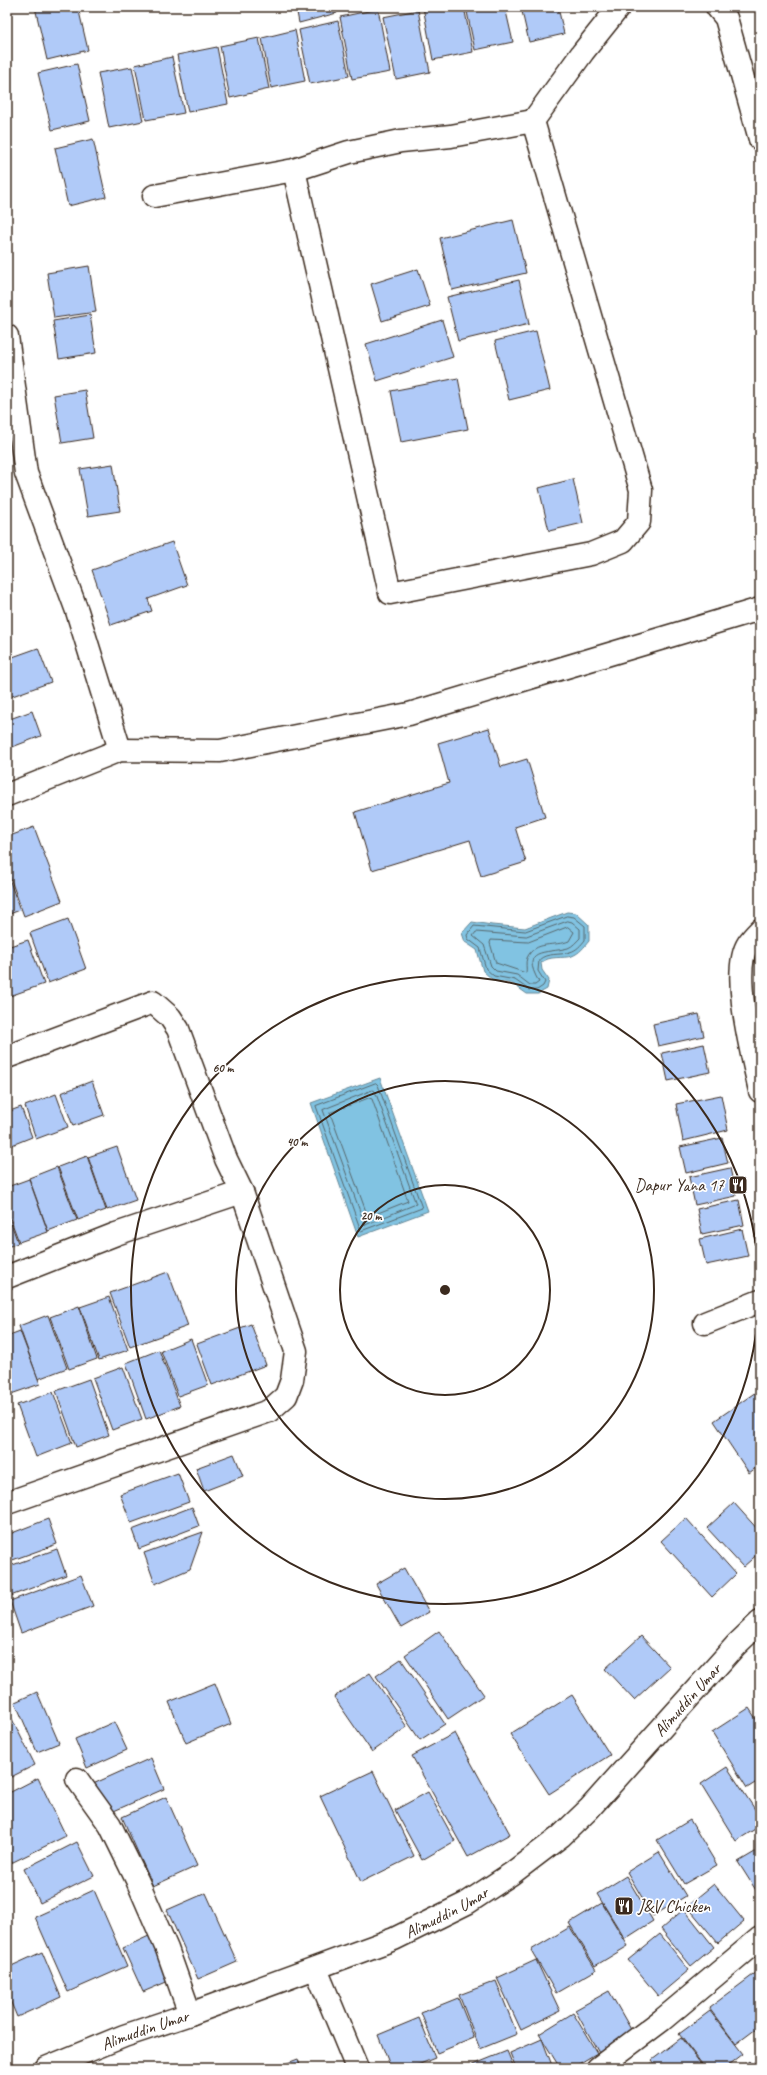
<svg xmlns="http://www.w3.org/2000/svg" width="767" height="2075" viewBox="0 0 767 2075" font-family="Caveat,sans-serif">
<rect width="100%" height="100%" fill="#fff"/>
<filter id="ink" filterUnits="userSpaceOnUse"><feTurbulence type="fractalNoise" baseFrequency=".025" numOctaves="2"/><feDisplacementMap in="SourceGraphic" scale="8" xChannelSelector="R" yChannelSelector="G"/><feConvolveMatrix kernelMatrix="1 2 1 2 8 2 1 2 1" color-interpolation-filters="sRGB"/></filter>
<g filter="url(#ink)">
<!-- water -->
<g fill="#81c3e2" stroke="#658694">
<path d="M567,912L576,913L589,925V941C584,947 580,953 572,956C563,959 549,955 541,963L542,970L549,980L547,989L538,994H527L513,984L493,980L483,971L477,950L465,942L462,933L472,922L492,925L525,928Z"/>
<polygon points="380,1078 428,1211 358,1237 311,1103"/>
</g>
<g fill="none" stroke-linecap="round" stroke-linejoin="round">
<!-- shore -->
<g stroke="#57676c" stroke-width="1">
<path d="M567,916L574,917L585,926V940C581,945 577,950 570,952C560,956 547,952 539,960L538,971L545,982L543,986L537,990H529L515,980L494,976L486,969L480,948L468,939L467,935L474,926L525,931Z"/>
<path d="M568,921L572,922L580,929V938C576,942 573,946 568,948C546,954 519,947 539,982L535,985H530L517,975L496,971L491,966L484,945L473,936L476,932L526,936Z"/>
<path d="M568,927L574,932L569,941C555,947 535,940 527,958C525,963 527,968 526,973L496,963L490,943L491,940L528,942Z"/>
<polygon points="376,1083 378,1085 422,1208 361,1231 316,1106"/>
<polygon points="373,1090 375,1091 416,1204 365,1225 323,1110"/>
<polygon points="369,1098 372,1099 408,1201 368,1217 330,1113"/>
</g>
</g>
<!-- building -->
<g fill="#b0caf8" stroke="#3b2a1e">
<polygon points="35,7 78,7 88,50 47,60"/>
<polygon points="296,7 335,7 337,13 299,23"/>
<polygon points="423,7 464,7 473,52 433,60"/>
<polygon points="466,7 505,7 513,42 475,50"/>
<polygon points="521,7 558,7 564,34 529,42"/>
<polygon points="378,9 390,72 352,79 340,17"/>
<polygon points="418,10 430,72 396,79 383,17"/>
<polygon points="338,21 349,76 310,84 299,30"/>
<polygon points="295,30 305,81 271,88 262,38"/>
<polygon points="259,38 269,89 230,98 220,46"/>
<polygon points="217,47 228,104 188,112 177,55"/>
<polygon points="172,57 184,113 146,120 135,65"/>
<polygon points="77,64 90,121 52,130 38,73"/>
<polygon points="132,67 143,121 109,128 98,73"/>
<polygon points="93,139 106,197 68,206 55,148"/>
<polygon points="513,220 526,273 452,290 440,238"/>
<polygon points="89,266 96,312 54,318 47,273"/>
<polygon points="418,269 430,306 382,321 371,284"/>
<polygon points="519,280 529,324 458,341 447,297"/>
<polygon points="90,315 96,353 59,359 53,321"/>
<polygon points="442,320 453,357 377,381 366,344"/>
<polygon points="536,331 550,390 509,400 495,341"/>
<polygon points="458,378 468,429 401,442 391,391"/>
<polygon points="85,390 93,438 62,443 54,395"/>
<polygon points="113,464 120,511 88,516 80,469"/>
<polygon points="573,479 583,523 549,531 539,488"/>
<polygon points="172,542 187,585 148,599 152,611 111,625 92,570"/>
<polygon points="38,648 51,682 7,698 7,659"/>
<polygon points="32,711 41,736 7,749 7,720"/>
<polygon points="489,728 501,767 527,759 545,817 515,827 526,862 481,876 470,840 372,870 355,812 449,783 438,743"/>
<polygon points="34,827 62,901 24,916 7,869 7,837"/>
<polygon points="7,873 20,910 7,915"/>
<polygon points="68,919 86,969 48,983 30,933"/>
<polygon points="28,940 44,984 7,997 7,947"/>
<polygon points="699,1014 704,1036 658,1046 653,1024"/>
<polygon points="704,1044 710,1072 668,1081 662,1053"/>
<polygon points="92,1081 104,1115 73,1126 61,1093"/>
<polygon points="56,1094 68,1127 36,1139 25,1106"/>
<polygon points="721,1095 728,1130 683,1141 676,1104"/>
<polygon points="21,1107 32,1137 7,1147 7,1112"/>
<polygon points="722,1138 728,1163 686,1173 680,1147"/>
<polygon points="117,1147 136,1200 107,1210 88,1157"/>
<polygon points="87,1156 106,1210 78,1220 58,1167"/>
<polygon points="57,1167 77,1220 48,1231 29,1178"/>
<polygon points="730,1168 736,1196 695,1205 689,1177"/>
<polygon points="29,1179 48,1232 19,1242 7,1210 7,1187"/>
<polygon points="739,1200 744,1225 702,1234 697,1209"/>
<polygon points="7,1212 18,1243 7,1247"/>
<polygon points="742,1229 748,1256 706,1265 700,1239"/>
<polygon points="168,1272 188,1326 130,1347 110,1293"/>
<polygon points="109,1297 128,1350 99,1360 80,1307"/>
<polygon points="79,1306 97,1359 69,1369 50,1317"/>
<polygon points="48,1315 67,1368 38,1379 19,1326"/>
<polygon points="251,1324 266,1365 212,1385 197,1344"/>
<polygon points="20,1331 40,1384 11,1394 7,1384 7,1336"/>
<polygon points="191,1339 208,1385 178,1396 161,1351"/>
<polygon points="159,1350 180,1406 146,1419 126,1363"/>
<polygon points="123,1367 142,1419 112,1430 93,1378"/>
<polygon points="89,1379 109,1435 76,1447 56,1391"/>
<polygon points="53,1392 72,1443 36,1457 17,1405"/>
<polygon points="756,1392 760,1398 760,1465 749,1473 714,1421"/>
<polygon points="234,1454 243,1476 204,1491 196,1468"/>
<polygon points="178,1473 189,1502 131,1523 120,1494"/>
<polygon points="734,1503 760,1532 760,1552 743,1567 707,1528"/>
<polygon points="192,1507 199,1526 139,1549 132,1530"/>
<polygon points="686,1518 736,1574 712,1597 661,1541"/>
<polygon points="48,1519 57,1544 7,1562 7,1535"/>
<polygon points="203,1532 190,1569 155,1584 144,1553"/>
<polygon points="57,1549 66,1575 8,1597 7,1567"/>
<polygon points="404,1568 429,1612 401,1628 376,1584"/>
<polygon points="81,1575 93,1606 21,1633 10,1601"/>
<polygon points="439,1631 484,1695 448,1719 405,1655"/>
<polygon points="641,1636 670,1667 634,1700 605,1669"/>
<polygon points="401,1659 445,1724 420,1740 376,1676"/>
<polygon points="370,1673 407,1727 372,1752 334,1697"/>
<polygon points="215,1683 231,1724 186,1743 169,1702"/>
<polygon points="37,1692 59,1743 37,1752 15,1702"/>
<polygon points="572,1695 610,1755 549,1794 510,1734"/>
<polygon points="749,1708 760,1725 760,1780 747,1788 712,1732"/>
<polygon points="7,1709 35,1765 7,1779"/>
<polygon points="114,1722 127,1750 87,1768 75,1739"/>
<polygon points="455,1733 510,1834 468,1857 412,1756"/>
<polygon points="151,1758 164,1789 107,1814 93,1784"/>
<polygon points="727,1767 760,1817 760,1826 736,1841 701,1784"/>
<polygon points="373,1771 414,1856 361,1882 320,1796"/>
<polygon points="38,1778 66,1836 7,1865 7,1794"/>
<polygon points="428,1792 455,1841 422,1860 395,1810"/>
<polygon points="166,1797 197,1866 153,1886 122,1817"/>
<polygon points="690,1820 717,1865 684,1884 657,1840"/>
<polygon points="77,1842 94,1876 40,1903 24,1869"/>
<polygon points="760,1849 760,1895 759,1895 738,1862"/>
<polygon points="659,1852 686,1896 653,1916 627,1872"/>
<polygon points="626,1876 653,1921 625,1939 597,1894"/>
<polygon points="714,1884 744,1921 718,1943 687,1906"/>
<polygon points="94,1890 127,1966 68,1992 35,1917"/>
<polygon points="206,1893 237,1962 198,1979 167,1910"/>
<polygon points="602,1903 628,1946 595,1966 569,1923"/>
<polygon points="684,1909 714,1947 691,1966 661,1929"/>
<polygon points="570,1927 596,1970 556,1993 531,1950"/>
<polygon points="660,1934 689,1970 658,1996 628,1960"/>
<polygon points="151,1935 171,1980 143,1992 123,1948"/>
<polygon points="42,1952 61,1997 17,2017 7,1993 7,1968"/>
<polygon points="536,1960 560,2011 521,2030 497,1978"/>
<polygon points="757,1972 760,1976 760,2026 736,2044 709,2008"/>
<polygon points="496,1981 517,2034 480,2049 459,1995"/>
<polygon points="609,1991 633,2033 599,2053 575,2010"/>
<polygon points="458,1998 474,2038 437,2053 421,2013"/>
<polygon points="710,2011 743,2054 725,2068 705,2068 679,2034"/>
<polygon points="573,2013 597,2053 572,2068 560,2068 539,2034"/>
<polygon points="419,2018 435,2058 410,2068 391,2068 378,2035"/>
<polygon points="681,2038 704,2068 658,2068 652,2060"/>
<polygon points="542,2039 553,2068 516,2068 510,2053"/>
<polygon points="507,2051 514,2068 471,2068 470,2066"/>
<polygon points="760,2057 760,2068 759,2068 754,2062"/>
<polygon points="298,2059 301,2068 274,2068"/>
<polygon points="749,2061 754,2068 740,2068"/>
<polygon points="652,2063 655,2068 645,2068"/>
</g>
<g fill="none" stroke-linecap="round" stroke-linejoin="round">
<!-- street casing -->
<g stroke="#3b2a1e" stroke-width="25">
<g id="street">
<polyline points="717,7 726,18 760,139"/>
<polyline points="533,121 583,52 619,7"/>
<polyline points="154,196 294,170 349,152 401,141 451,136 533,121 641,490 639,522 623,541 591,554 390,593 294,170"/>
<polyline points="7,336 26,473 77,611 120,750"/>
<polyline points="7,795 120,750 220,751 409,714 760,609"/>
<path d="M760,930C756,934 751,939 748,944C730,972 753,1057 760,1091"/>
<polyline points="7,1057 153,1002 170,1017 178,1029 226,1159 242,1192 296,1351 292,1380 286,1396 269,1411 7,1503"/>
<polyline points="7,1277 116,1234 242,1192"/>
<polyline points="705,1323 760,1301"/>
<polyline points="77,1779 110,1825 137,1880 167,1949 190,2014"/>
<polyline points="316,1969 357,2068"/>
<polyline points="598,2068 662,2020 760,1938"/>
</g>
</g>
<!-- secondary casing -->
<g stroke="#3b2a1e" stroke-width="25">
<g id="secondary">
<path id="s1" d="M46,2068L124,2036L190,2014L394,1939L467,1903L511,1874L561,1836L589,1809L736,1645L760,1622"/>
</g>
</g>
<!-- street -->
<use href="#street" stroke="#fff" stroke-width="22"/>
<!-- secondary -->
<use href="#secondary" stroke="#fff" stroke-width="22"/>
</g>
</g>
<!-- distance rings -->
<g fill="none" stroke="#3b2a1e" stroke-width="2">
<circle cx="445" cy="1290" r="105"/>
<circle cx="445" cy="1290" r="209"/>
<circle cx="445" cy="1290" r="314"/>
</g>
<!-- icons -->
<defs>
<g id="restaurant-square" transform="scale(1)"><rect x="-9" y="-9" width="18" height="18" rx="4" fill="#3b2a1e" stroke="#fff"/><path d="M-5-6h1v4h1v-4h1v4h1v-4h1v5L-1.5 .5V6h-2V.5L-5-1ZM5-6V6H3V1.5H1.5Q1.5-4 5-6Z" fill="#fff"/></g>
</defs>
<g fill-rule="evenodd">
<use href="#restaurant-square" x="738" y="1185"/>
<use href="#restaurant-square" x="624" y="1906"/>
</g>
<g text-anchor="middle" stroke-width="3.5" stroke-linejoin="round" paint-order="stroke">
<!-- poi labels -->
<g font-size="17" fill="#3b2a1e" stroke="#fff" text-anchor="end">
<text x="724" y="1191">Dapur Yana 17</text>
<text x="638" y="1912" text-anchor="start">J&amp;V Chicken</text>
</g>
<!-- street labels -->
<g font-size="17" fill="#3b2a1e" stroke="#fff">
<text dy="6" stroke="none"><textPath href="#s1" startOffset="754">Alimuddin Umar</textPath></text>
<text dy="6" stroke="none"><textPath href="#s1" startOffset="430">Alimuddin Umar</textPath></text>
<text dy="6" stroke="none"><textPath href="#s1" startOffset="106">Alimuddin Umar</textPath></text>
</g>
</g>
<circle cx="445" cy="1290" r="6" fill="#3b2a1e" stroke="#fff" stroke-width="2"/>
<g font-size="12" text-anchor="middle" font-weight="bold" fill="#3b2a1e" stroke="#fff" stroke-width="3.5" stroke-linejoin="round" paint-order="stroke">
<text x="223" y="1072">60 m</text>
<text x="297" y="1146">40 m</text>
<text x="371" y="1220">20 m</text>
</g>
<!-- margin -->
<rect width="767" height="2075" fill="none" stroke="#fff" stroke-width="24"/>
<rect x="12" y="12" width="743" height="2051" fill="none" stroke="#3b2a1e" stroke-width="1.5" filter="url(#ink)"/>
</svg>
